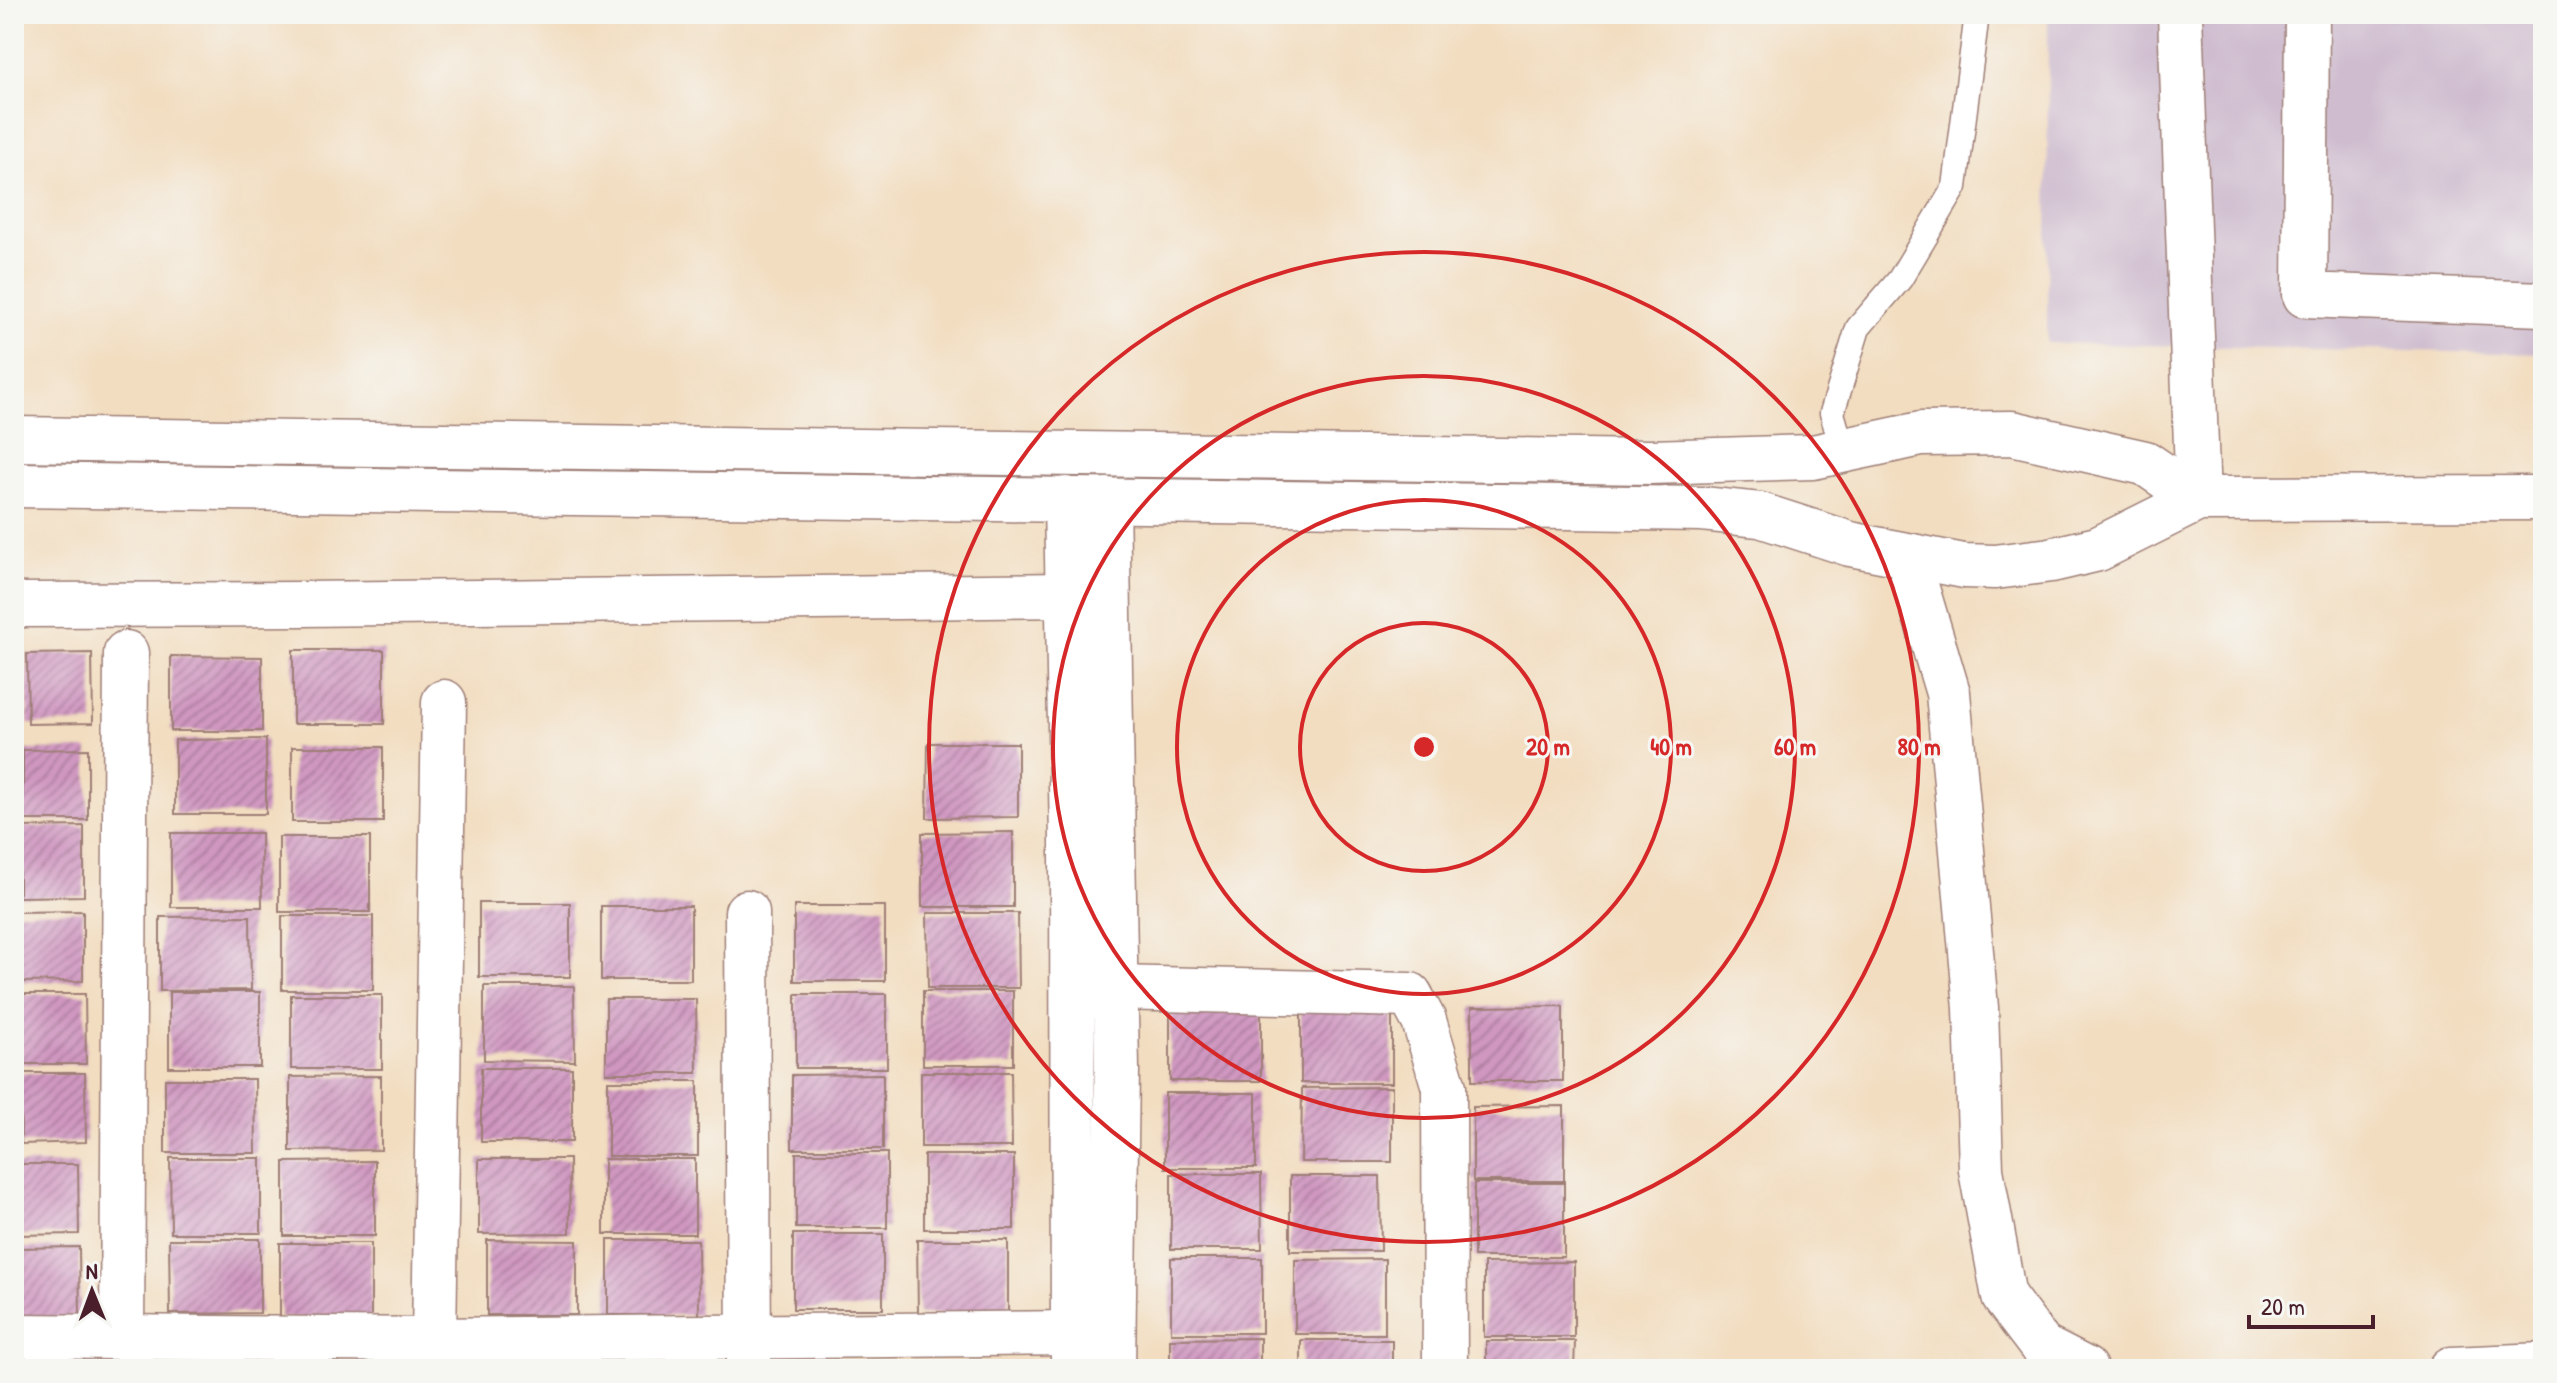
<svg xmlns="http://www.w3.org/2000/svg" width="2557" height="1383" viewBox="0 0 2557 1383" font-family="'Patrick Hand',sans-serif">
<defs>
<pattern id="building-hatch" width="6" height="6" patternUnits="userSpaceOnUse" patternTransform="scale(2)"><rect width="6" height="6" fill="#d098c1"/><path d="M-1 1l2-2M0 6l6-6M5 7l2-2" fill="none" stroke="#ab7b9d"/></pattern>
</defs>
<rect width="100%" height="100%" fill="#f6f6f2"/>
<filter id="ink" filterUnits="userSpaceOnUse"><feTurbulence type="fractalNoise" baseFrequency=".0125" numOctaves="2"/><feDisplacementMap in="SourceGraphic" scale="16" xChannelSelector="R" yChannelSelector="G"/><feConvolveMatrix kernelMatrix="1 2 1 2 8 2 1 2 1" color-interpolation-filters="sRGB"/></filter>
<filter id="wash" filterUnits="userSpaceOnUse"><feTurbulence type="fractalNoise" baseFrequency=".006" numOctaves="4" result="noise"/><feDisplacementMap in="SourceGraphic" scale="32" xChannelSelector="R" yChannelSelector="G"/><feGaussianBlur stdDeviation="1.8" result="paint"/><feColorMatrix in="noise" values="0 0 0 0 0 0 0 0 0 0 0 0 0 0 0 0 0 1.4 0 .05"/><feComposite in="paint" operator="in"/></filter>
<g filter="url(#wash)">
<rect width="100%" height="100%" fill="#f2ddc0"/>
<!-- industrial -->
<polygon fill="#cfbdcf" points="2048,14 2543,14 2543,354 2047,343"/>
<g id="blocks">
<!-- building -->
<g fill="url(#building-hatch)">
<rect x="293" y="650" width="91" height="74"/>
<polygon points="92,653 93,723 28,724 27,654"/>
<polygon points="171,656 262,657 262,731 171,731"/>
<polygon points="266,739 266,814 175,814 175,740"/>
<polygon points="928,743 1018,743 1018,817 927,818"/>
<rect x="292" y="747" width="91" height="75"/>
<polygon points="88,749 88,820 23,820 23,750"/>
<polygon points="84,826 84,896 19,897 19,827"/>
<polygon points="1013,832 1013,907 922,907 922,833"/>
<polygon points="171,833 261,833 262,907 171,907"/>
<rect x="279" y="837" width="91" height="75"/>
<rect x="479" y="903" width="91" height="74"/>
<rect x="601" y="906" width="90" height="74"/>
<rect x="794" y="906" width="91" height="75"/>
<polygon points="83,911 83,981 18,982 17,912"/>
<polygon points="927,913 1018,913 1019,988 928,988"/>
<polygon points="250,916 251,990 160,991 160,917"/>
<rect x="282" y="916" width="91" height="74"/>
<polygon points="484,986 574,986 575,1061 484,1060"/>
<rect x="923" y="991" width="90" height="74"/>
<rect x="169" y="992" width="91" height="75"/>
<polygon points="20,994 85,994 86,1064 21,1064"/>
<rect x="796" y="994" width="91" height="74"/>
<rect x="291" y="995" width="91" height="74"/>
<polygon points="606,999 696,999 697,1073 606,1073"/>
<rect x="1170" y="1006" width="91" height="75"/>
<polygon points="1563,1006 1563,1081 1472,1081 1472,1007"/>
<rect x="1301" y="1009" width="91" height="74"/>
<rect x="481" y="1068" width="91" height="74"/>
<polygon points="921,1072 1011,1072 1012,1147 921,1147"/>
<polygon points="20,1073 85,1073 86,1142 21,1144"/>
<polygon points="883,1074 883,1149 792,1149 792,1075"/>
<polygon points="381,1076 381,1150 290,1151 290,1077"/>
<polygon points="165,1079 255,1079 256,1153 165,1153"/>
<rect x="608" y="1081" width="90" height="75"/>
<polygon points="1392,1087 1392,1162 1301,1162 1302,1088"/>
<rect x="1165" y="1093" width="91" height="75"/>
<polygon points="1564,1106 1564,1181 1473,1181 1473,1107"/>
<rect x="796" y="1153" width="91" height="75"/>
<rect x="924" y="1155" width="90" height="74"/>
<polygon points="170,1158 261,1158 261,1233 171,1233"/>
<polygon points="479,1159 569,1159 570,1233 479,1234"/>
<rect x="604" y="1159" width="91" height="75"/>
<polygon points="375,1161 375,1236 284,1236 284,1162"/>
<polygon points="14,1164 78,1164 79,1234 14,1235"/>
<polygon points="1171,1174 1261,1174 1262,1249 1171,1249"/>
<polygon points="1290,1176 1380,1176 1381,1251 1290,1251"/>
<rect x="1474" y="1183" width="90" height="74"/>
<rect x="793" y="1234" width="90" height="75"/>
<polygon points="169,1239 260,1239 260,1313 170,1314"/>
<polygon points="487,1240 577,1241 577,1315 487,1315"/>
<polygon points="608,1240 698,1240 699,1315 608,1315"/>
<polygon points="917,1240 1008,1240 1008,1314 918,1314"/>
<rect x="280" y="1243" width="91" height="75"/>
<polygon points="79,1247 80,1317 15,1318 14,1248"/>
<rect x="1171" y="1258" width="91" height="75"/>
<polygon points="1385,1259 1385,1334 1295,1334 1295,1260"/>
<polygon points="1574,1262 1574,1337 1484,1337 1484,1263"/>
<polygon points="1260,1338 1260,1369 1170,1369 1170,1339"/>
<rect x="1301" y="1340" width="91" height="29"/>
<polygon points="1486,1341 1575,1341 1574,1369 1486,1369"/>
</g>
</g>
</g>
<g filter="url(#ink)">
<use href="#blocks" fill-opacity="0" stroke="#9e7e76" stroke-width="2"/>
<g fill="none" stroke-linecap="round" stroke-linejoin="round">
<!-- service casing -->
<g stroke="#9e7e76" stroke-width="27">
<polyline id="service" points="1843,451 1832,413 1858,328 1900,279 1955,187 1977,14"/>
</g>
<!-- minor casing -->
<g stroke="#9e7e76" stroke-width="47">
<g id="minor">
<polyline points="2180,14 2198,499"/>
<polyline points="2307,14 2305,295 2543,304"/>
<polyline points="14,439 1650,462 1813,457 1921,434 2012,433 2145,463 2198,499"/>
<polyline points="14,485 1702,509 1760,515 1850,544 1964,566 1995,567 2051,560 2098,549 2198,499 2543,498"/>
<polyline points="1066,499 1072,842 1073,1369"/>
<polyline points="1107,500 1117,1070 1113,1369"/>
<polyline points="1912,556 1912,572 1948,693 1976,1008 1981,1170 2004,1297 2042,1347 2085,1369"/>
<polyline points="14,605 304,604 1068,595"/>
<polyline points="747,912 749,1369"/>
<polyline points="1115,988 1410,995 1424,1021 1444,1087 1445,1369"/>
<polyline points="14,1336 434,1340 1073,1333"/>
<polyline points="122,1337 126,653"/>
<polyline points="434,1340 444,702"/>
<polyline points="2451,1369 2543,1365"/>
</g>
</g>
<!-- service -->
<use href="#service" stroke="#fff" stroke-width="24"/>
<!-- minor -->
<use href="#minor" stroke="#fff" stroke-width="44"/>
</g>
</g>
<!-- distance rings -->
<g fill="none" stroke="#d62828" stroke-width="4">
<circle cx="1424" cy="747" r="124"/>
<circle cx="1424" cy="747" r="247"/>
<circle cx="1424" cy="747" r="371"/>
<circle cx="1424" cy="747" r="495"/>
</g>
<circle cx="1424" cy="747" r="12" fill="#d62828" stroke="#f6f6f2" stroke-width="4"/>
<g font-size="24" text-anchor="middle" font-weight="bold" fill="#d62828" stroke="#f6f6f2" stroke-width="6" stroke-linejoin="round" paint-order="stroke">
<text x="1548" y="755">20 m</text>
<text x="1671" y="755">40 m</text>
<text x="1795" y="755">60 m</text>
<text x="1919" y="755">80 m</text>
</g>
<!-- margin -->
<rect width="2557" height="1383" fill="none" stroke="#f6f6f2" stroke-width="48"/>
<!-- north arrow -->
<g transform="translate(92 1291) rotate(359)" stroke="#f6f6f2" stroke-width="6" paint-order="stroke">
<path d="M0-6L14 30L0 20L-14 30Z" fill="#4a1f2b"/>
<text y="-12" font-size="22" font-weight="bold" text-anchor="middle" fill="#4a1f2b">N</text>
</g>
<!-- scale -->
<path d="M2249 1315v12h124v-12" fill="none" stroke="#4a1f2b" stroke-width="4"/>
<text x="2261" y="1315" font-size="24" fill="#4a1f2b" stroke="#f6f6f2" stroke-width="6" paint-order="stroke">20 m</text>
</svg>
